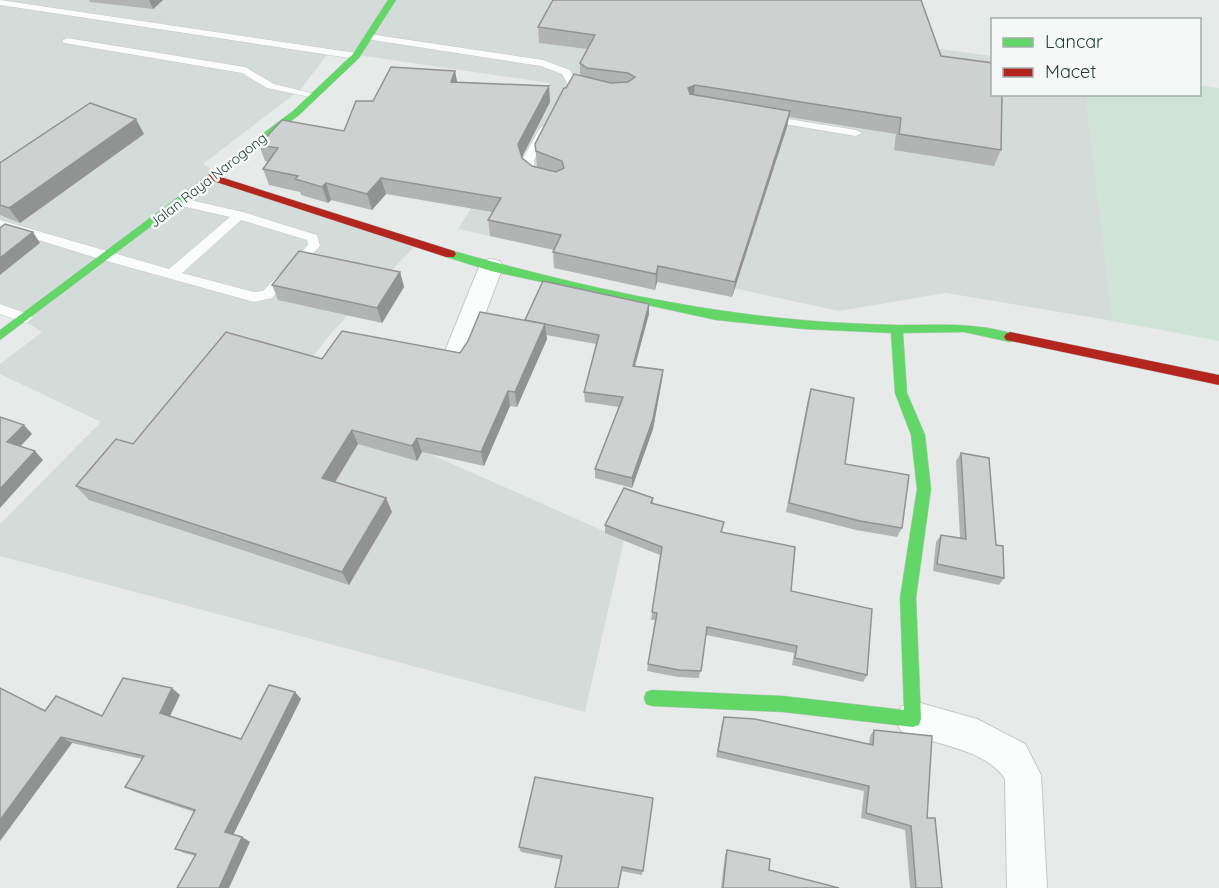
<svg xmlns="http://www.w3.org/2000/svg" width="1219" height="888" viewBox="0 0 1219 888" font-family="Quicksand,sans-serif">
<rect width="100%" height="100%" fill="#e6ebe9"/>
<!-- built -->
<polygon fill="#d4dcd9" points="0,0 573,0 992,56 992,94 1086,95 1113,321 946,293 839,311 458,229 550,83 330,51 301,89 203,164 233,181 415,246 334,330 269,411 421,450 624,540 585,712 0,556 0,524 101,422 0,374 0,364 42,332 0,306"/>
<!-- green -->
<polygon fill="#cfe3d7" points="1200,85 1219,88 1219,341 1113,321 1086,95 1200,94"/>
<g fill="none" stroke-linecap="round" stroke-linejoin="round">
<!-- lane casing -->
<g stroke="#c3c8c6" stroke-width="1">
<g id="lane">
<polygon points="0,0 356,53 361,56 356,59 0,5"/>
<polygon points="369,34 543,60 570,70 577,82 591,88 586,91 569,86 562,74 541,66 366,39 366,35"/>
<polygon points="67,38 245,67 274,84 319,95 314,98 267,88 242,73 64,43 62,41"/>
<polygon points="770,116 856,130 862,133 856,136 766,121 766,117"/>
<polygon points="545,125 550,128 534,160 535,170 544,177 538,181 526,174 522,160 540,128"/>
<path d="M181,198L243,212L317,235L320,246L272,298L254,302L103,260L0,228V220L169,269L230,217L177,205V199ZM241,220L307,240L308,245L263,291L254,292L182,273Z"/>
<polygon points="0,304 31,315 33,318 26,323 0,314"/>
</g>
</g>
<!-- street casing -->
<g stroke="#c3c8c6" stroke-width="2">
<g id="street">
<polygon points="491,259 500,261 503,267 469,356 465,363 456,366 447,363 443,356 479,267 482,261"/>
<path d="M913,701L977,719L1025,744L1041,775L1047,888H1007L1005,779C987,749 932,744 901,731L895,719L901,707Z"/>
</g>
</g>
<!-- fast casing -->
<g stroke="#c1c8c6" stroke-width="1">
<g id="fast">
<polygon points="388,0 396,0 359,58 299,115 0,340 0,330 293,111 353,54"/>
<path d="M450,250C563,282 684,310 802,320C833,323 866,324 897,325C937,325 975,322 1014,334L1016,337L1014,340L1010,342L964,332L903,333L907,393L925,435L931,489L916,598L921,719L919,725L913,727L783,712L652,706L646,704L644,698L646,692L652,690L783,696L904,710L900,598L917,489L911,435L895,393L891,333L804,329L716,320L491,271L446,257L444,254Z"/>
</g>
</g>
<!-- jam casing -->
<g stroke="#c1c8c6" stroke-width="1">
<g id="jam">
<polygon points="211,174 454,251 456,254 454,257 446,257 207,179 206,177"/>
<polygon points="1010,332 1219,375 1219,385 1006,340 1004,337 1006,334"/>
</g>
</g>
<!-- lane -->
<use href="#lane" fill="#fbfcfc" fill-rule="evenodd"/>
<!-- street -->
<use href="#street" fill="#fbfcfc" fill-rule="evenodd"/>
<!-- fast -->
<use href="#fast" fill="#63d668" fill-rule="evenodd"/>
<!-- jam -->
<use href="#jam" fill="#b3261e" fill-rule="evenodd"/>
</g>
<!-- wall -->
<g fill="#b0b5b3">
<polygon points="89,0 163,0 153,9 90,2"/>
<polygon points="538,27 941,56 1001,150 994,166 894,150 896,134 789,117 787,127 732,297 657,282 655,290 554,268 553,252 554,250 490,236 488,220 492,212 386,194 372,210 331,200 328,203 301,195 300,192 269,185 263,169 268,162 265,161 259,145 344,131 373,101 455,71 457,82 549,86 550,102 522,157 522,158 532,166 537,167 535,144 566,88 580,75 580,63 587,49 539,43"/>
<polygon points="144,134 20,223 0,215 0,163"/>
<polygon points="400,272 404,287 382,323 278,300 272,285"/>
<polygon points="649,314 635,366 663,370 662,380 653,429 632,488 595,478 595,469 619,407 585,402 584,392 596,344 546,335 547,339 517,407 510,406 484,466 422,452 417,461 358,444 335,482 392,512 349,585 89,500 76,486 133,444 322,359 460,353 525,320"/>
<polygon points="811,389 845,464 902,528 897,537 856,530 786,512 808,399"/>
<polygon points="961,453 996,545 1004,578 999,585 933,571 936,542 941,535 960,538 956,461"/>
<polygon points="653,498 653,503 721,533 791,591 867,675 863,682 792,665 794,653 706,635 699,678 678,677 647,671 655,620 651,620 660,555 605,533 605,525"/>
<polygon points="295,692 301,699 233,835 242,837 250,842 195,856 184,853 175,849 194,812 135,792 125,787 142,759 72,743 0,841 45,711 102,716 180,695 170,716 241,739"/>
<polygon points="724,717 869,745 870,736 874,730 927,818 942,888 910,888 905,830 861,818 864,791 716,757 722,723"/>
<polygon points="653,798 642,875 521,852 519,847"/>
<polygon points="727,850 769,870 839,888 721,888 725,855"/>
</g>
<!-- shaded-wall -->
<g fill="#909392">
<polygon points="149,0 163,0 153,9"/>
<polygon points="455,71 458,87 451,82"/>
<polygon points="695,85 693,101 687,104 688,88"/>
<polygon points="549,86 550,102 520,161 518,144"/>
<polygon points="790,111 787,127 732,297 735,282"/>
<polygon points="136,119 144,134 20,223 9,208"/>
<polygon points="381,178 386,194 372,210 367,194"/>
<polygon points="326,183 331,200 328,203 322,187"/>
<polygon points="33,232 40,243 0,275 0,258"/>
<polygon points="658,266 657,282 655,290 656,274"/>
<polygon points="400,272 404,287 382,323 377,308"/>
<polygon points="649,304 649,314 632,376 633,366"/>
<polygon points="545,324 547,339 517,407 515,392"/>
<polygon points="663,370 662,380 653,429 632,488 632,478"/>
<polygon points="508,391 510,406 484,466 481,452"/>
<polygon points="24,425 32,434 16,451 7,442"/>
<polygon points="352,430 358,444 329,492 322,478"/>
<polygon points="417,438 422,452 417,461 412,446"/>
<polygon points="35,451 43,460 0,508 0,489"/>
<polygon points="386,498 392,512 349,585 342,572"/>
<polygon points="172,688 180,695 168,720 160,713"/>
<polygon points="295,692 301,699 232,837 225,832"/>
<polygon points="61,737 72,743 0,841 0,820"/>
<polygon points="242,837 250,842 229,888 219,888"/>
</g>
<!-- building -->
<g fill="#cdd2d0" stroke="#909392" stroke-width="1.5">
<polygon points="553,0 921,0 941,56 993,63 993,94 1002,94 1001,150 899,134 901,118 695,85 688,88 690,94 790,111 735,282 658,266 656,274 553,252 561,235 488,220 501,198 381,178 367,194 326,183 322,187 295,179 298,176 263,169 278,148 259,145 282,120 344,131 356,101 373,101 391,67 455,71 451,82 549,86 518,144 522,158 532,166 556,172 564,168 562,161 536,151 535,144 564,88 566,88 574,74 611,83 628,82 635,77 628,73 587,68 580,63 595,35 538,27"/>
<polygon points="90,103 136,119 9,208 0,205 0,163"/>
<polygon points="5,224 33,232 0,258 0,228"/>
<polygon points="299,251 400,272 377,308 272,285"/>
<polygon points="543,281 649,304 633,366 663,370 653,419 632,478 595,469 623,397 584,392 599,335 525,320"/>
<polygon points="480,312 545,324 515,392 508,391 481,452 417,438 412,446 352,430 322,478 386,498 342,572 76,486 116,439 133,444 226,332 322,359 342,331 460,353 468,341"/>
<polygon points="811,389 854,398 845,464 909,475 902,528 860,521 789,503"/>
<polygon points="0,417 24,425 7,442 35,451 0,489"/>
<polygon points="961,453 989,458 996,545 1003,546 1004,578 937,564 941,535 966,539"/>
<polygon points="624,488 653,498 651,503 724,522 721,532 795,547 791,591 872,609 867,675 795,658 797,646 707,627 701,671 679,670 648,664 657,613 652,612 662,547 605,525"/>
<polygon points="123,678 172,688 160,713 241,739 269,685 295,692 225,832 242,837 219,888 177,888 196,854 175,849 195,810 125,787 144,756 61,737 0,820 0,688 45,711 56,696 102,716"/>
<polygon points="724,717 755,719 873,745 874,730 932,736 927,818 935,818 942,888 916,888 911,826 866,813 869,786 718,751"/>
<polygon points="535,777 653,798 643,871 622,867 618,888 555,888 562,856 519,847"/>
<polygon points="727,850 770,859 769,870 839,888 723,888"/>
</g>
<g text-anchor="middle" stroke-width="5" stroke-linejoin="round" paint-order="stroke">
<!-- far-street labels -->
<g font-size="14" fill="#243e3a" stroke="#f4f9f7">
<text transform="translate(208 180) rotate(-38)" y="5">Jalan Raya Narogong</text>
</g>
</g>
<!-- legend -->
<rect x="991" y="18" width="210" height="78" fill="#f4f9f7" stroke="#a1aeab" stroke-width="1.5"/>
<rect x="1003" y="38" width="30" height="9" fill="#63d668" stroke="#a1aeab" stroke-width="1.5"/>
<text x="1045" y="48" font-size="18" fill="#243e3a">Lancar</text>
<rect x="1003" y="68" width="30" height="9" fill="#b3261e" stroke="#a1aeab" stroke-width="1.5"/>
<text x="1045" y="78" font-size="18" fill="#243e3a">Macet</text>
</svg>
